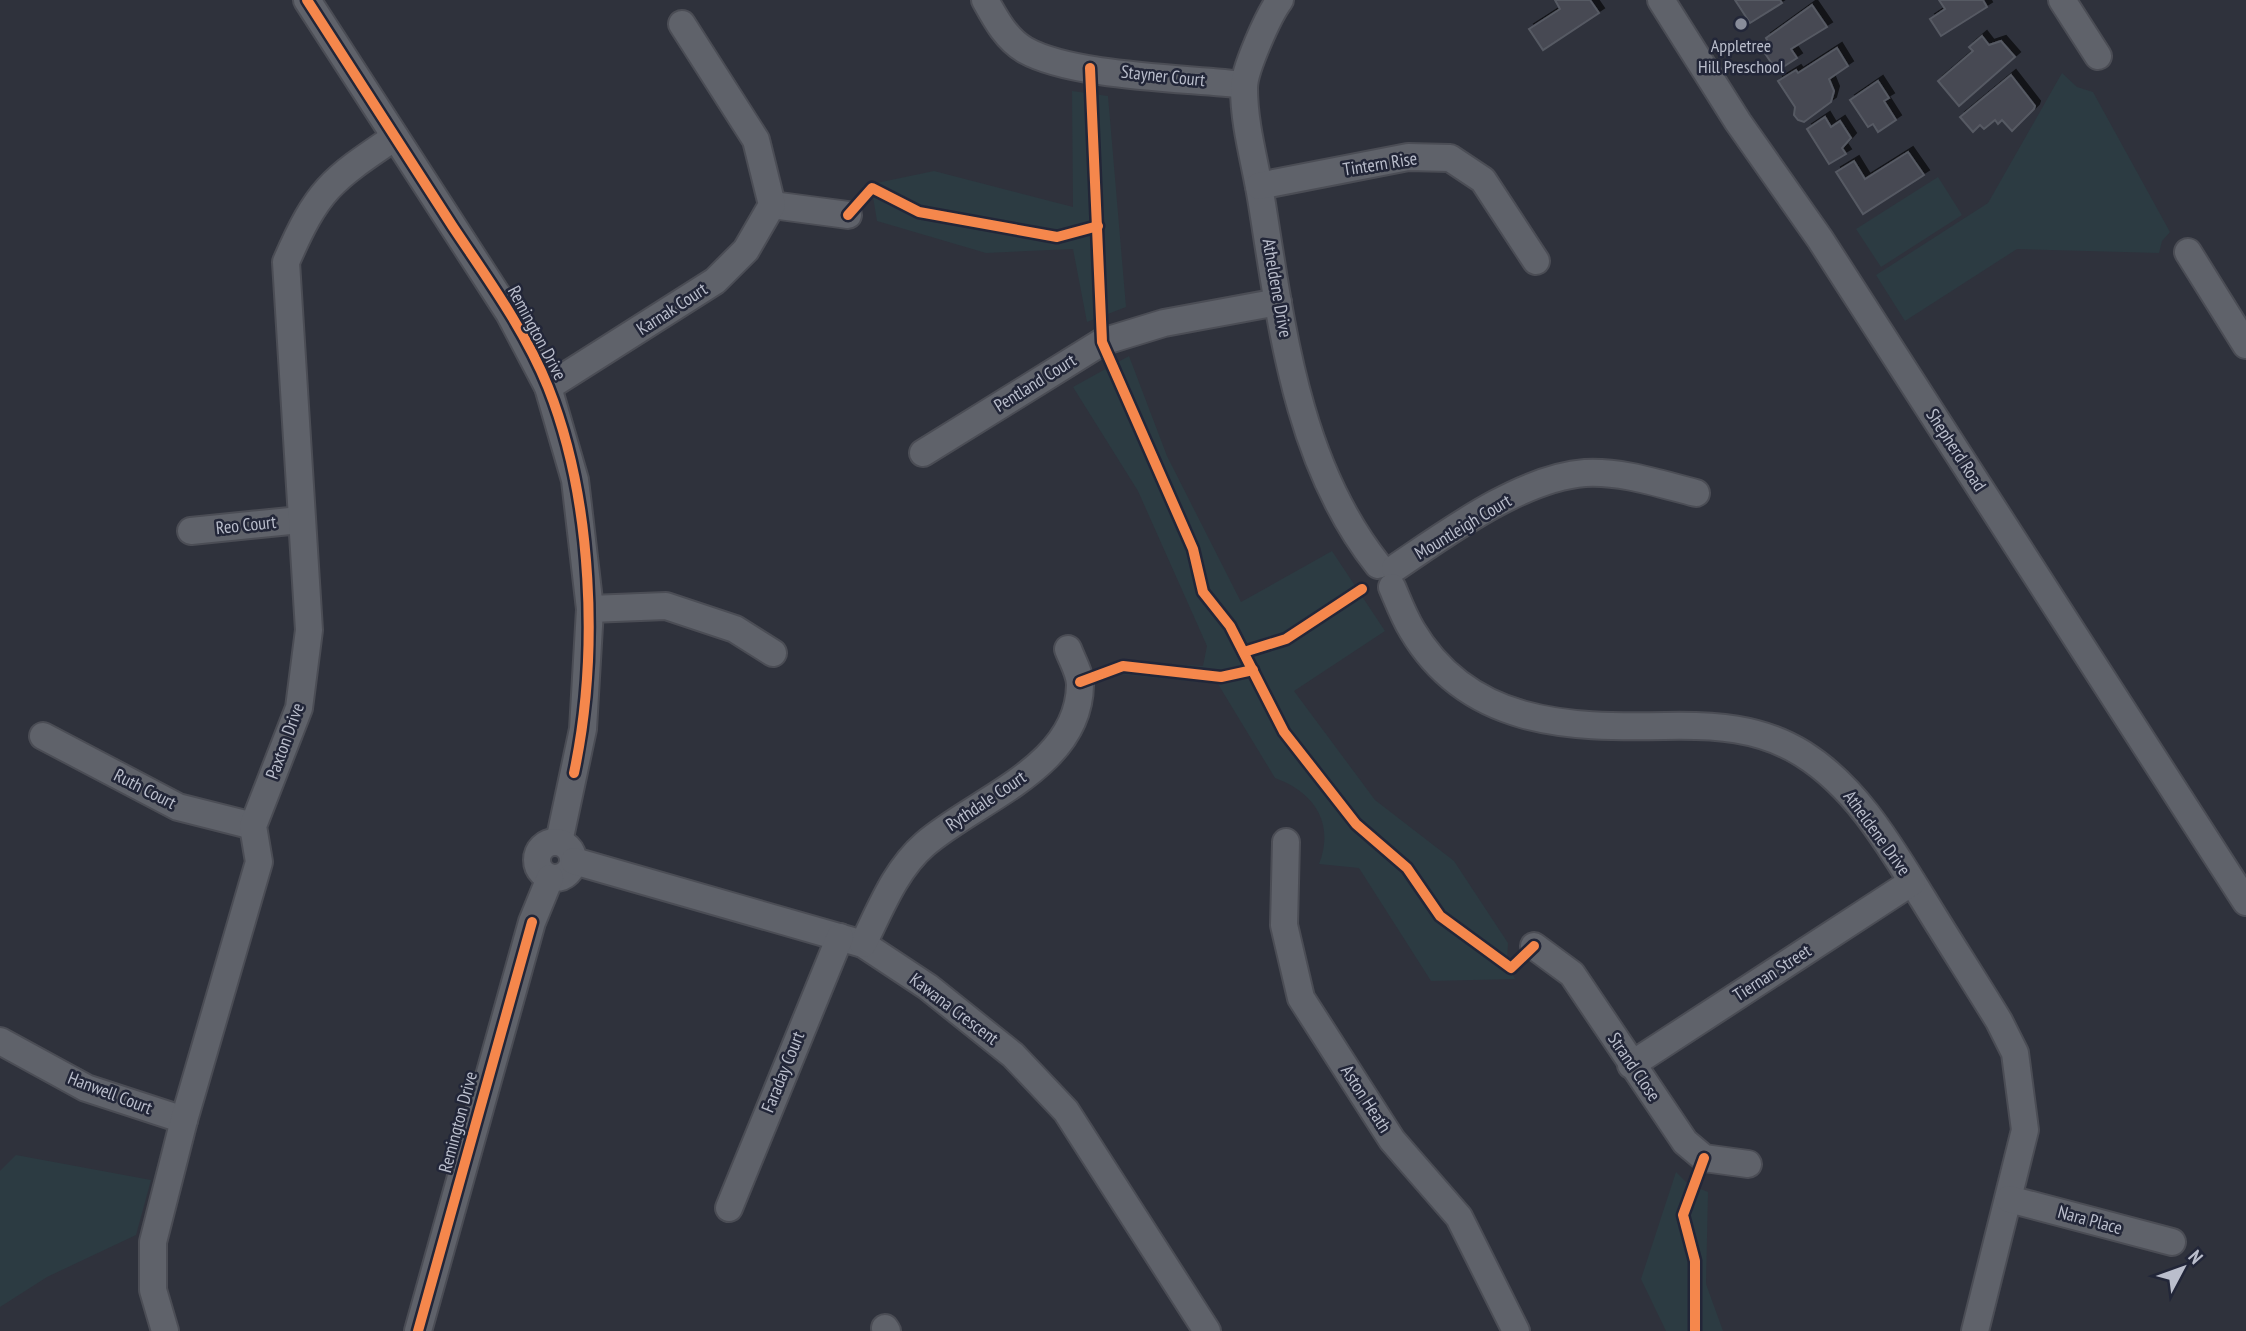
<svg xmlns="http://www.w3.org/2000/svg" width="2246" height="1331" viewBox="0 0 2246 1331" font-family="'PT Sans Narrow',sans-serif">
<defs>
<filter id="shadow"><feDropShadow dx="5" dy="-5" stdDeviation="0" flood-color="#0009"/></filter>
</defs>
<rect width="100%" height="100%" fill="#2f323c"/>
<!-- green -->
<g fill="#2c3b42">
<polygon points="2062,73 2077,87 2093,92 2170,232 2162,241 2159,253 2017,249 1905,321 1876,275 1988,203"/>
<polygon points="1072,91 1108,96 1126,307 1087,322 1073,249 986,253 877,221 873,197 862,186 934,171 1073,207"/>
<polygon points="1938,177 1962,215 1881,267 1856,229"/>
<path d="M1129,356L1167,456L1241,602L1332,551L1385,631L1294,691L1375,800L1454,861L1508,943L1507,962L1515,979L1431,981L1359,868L1319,864C1335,823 1314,792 1275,778L1218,684L1119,674L1124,661L1203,666L1207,646L1138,491L1073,387Z"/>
<polygon points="16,1155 151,1180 136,1235 47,1277 0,1307 0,1171"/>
<polygon points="1676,1172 1688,1184 1708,1192 1706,1284 1723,1331 1666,1331 1641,1279"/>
</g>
<!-- building -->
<g fill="#464952" stroke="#575a64" stroke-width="2" filter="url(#shadow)">
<polygon points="1555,0 1590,0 1599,13 1543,50 1529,29 1560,9"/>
<polygon points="1735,0 1780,0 1782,3 1750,23"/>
<polygon points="1939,0 1983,0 1987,7 1941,36 1930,19 1945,9"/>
<polygon points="1812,5 1827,27 1791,49 1797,58 1777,71 1764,52 1771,47 1766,38"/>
<polygon points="1982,36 1989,45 2001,41 2015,57 1959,106 1938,81 1973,51 1969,47"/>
<polygon points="1837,48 1848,66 1829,79 1834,91 1831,102 1804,122 1798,120 1794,115 1795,107 1778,81 1796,70 1798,73"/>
<polygon points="2011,75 2035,106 2034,109 2012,131 2002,120 1998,124 1995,120 1984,129 1980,125 1973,132 1960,117"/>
<polygon points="1878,81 1889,98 1884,101 1896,120 1878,132 1873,124 1868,127 1850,100"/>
<polygon points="1825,117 1831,127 1840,121 1851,138 1842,148 1846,154 1829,164 1807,129"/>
<polygon points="1908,152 1924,175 1863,214 1836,172 1854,161 1865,179"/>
</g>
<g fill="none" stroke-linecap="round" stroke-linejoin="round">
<!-- minor casing -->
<g stroke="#4b4d55" stroke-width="30">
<g id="minor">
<polyline points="307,0 509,313 548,387 575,480 590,609 583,729 559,842"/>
<path d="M985,0C995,18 1006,39 1025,50C1073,77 1186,78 1244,85"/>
<path d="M1280,0C1269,14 1244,70 1244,88C1244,127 1256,165 1262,204C1282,329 1297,463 1378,565"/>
<polyline points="1661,0 1738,122 1820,239 2246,902"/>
<polyline points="2062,0 2098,56"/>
<polyline points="1259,186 1408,157 1450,158 1483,180 1536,261"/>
<polyline points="772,205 848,215"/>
<polyline points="2188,252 2246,345"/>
<polyline points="548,387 715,281 746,250 772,205 756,140 682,24"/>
<polyline points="923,453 1102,342 1164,323 1278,302"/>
<polyline points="191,531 300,520"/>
<path d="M1395,568C1447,533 1521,478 1585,473C1623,471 1660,484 1696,493"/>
<path d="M1392,587C1398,601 1404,617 1412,630C1468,725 1567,728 1665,726C1714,725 1760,727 1803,754C1857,788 1890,846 1923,899C1948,940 1974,980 1999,1021L2015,1053L2025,1130L1975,1331"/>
<polyline points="590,609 666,606 735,629 773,653"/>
<polyline points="43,736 178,807 253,826"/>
<circle cx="555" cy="860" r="18"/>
<polyline points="1286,842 1284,925 1301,998 1392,1140 1459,1217 1516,1331"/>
<polyline points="574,861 863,944 928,987 1013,1055 1066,1111 1207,1331"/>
<path d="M863,944C880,910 895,870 925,844C977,799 1079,767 1080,685C1080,673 1072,660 1068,649"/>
<polyline points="1534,946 1572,974 1685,1142 1704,1158 1748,1164"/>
<polyline points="0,1041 86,1088 184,1120"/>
<polyline points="1631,1065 1912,882"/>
<polyline points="2009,1199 2172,1242"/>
<polyline points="729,1208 840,937"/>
<polyline points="885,1328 887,1331"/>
<path d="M165,1331L153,1290V1242L184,1120L259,862L253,826L299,708L309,630L286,262C318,189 330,181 395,137"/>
<polyline points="418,1331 532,922 550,878"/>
</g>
</g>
<!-- minor -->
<use href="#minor" stroke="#5f626a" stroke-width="26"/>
<!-- cycleway casing -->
<g stroke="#222638" stroke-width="15">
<g id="cycleway">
<path d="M307,0C356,76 404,152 453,227C487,278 525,330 548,387C593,500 599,655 574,773"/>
<polyline points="1090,68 1102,342 1193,549 1203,592 1230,626 1284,732 1356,824 1407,868 1440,916 1511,968 1534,946"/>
<polyline points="848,215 872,188 919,212 1057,237 1098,226"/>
<polyline points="1244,652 1286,639 1362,589"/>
<polyline points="1080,682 1123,666 1221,677 1253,670"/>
<polyline points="418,1331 532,922"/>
<polyline points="1695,1331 1695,1261 1683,1215 1704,1158"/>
</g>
</g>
<!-- cycleway -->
<use href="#cycleway" stroke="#f5874c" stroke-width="10"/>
</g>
<!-- markers -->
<circle fill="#898d9a" stroke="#222638" stroke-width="2.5" cx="1741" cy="24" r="7"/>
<g text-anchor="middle" stroke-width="5" stroke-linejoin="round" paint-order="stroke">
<!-- poi labels -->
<g font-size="18" fill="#babecc" stroke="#222638">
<text x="1741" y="52">Appletree<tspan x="1741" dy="21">Hill Preschool</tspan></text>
</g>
<!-- street labels -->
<g font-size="18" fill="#babecc" stroke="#222638">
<text transform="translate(1163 76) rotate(6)" y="6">Stayner Court</text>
<text transform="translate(1380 164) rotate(-9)" y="6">Tintern Rise</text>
<text transform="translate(1277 288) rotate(80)" y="6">Atheldene Drive</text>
<text transform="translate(672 309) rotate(-33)" y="6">Karnak Court</text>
<text transform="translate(537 333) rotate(62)" y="6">Remington Drive</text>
<text transform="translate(1035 383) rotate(-32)" y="6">Pentland Court</text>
<text transform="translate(1956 450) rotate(57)" y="6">Shepherd Road</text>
<text transform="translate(246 525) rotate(-6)" y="6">Reo Court</text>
<text transform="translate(1463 527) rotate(-31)" y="6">Mountleigh Court</text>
<text transform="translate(285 741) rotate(-70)" y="6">Paxton Drive</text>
<text transform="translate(145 789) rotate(27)" y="6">Ruth Court</text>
<text transform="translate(986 801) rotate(-34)" y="6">Rythdale Court</text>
<text transform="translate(1877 833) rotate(54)" y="6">Atheldene Drive</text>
<text transform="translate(1772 973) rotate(-33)" y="6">Tiernan Street</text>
<text transform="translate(954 1009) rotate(37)" y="6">Kawana Crescent</text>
<text transform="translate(1634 1067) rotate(56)" y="6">Strand Close</text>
<text transform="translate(783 1072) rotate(-68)" y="6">Faraday Court</text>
<text transform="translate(110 1093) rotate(21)" y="6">Hanwell Court</text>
<text transform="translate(1366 1099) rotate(57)" y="6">Aston Heath</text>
<text transform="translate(458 1122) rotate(-75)" y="6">Remington Drive</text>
<text transform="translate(2090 1220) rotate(15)" y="6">Nara Place</text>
</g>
</g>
<!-- north arrow -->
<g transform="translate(2183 1268) rotate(49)" stroke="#222638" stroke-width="5" paint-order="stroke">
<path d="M0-5L12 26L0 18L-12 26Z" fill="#babecc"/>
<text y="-10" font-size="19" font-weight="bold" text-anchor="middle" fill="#babecc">N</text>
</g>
</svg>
